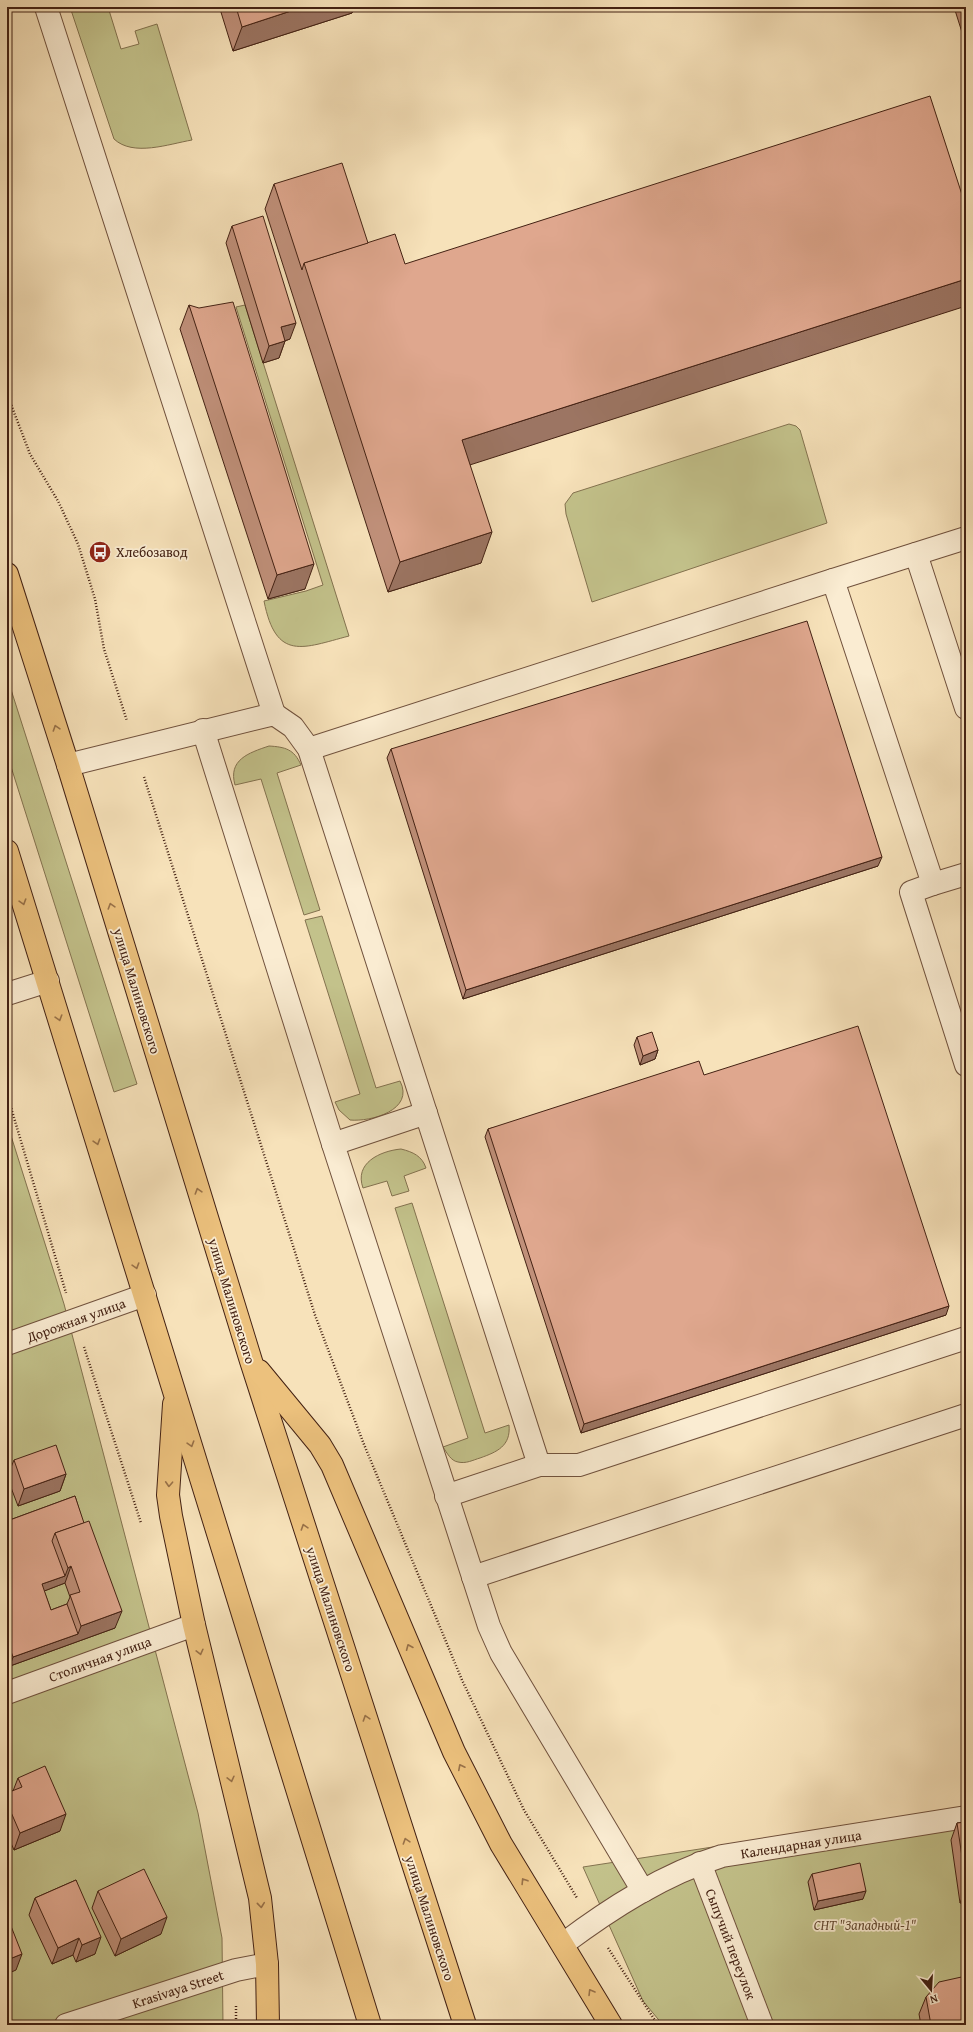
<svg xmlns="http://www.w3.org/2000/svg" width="973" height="2032" viewBox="0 0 973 2032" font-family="'Gentium Book Plus',serif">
<rect width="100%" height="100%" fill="#f7e2ba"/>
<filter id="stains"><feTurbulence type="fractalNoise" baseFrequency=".005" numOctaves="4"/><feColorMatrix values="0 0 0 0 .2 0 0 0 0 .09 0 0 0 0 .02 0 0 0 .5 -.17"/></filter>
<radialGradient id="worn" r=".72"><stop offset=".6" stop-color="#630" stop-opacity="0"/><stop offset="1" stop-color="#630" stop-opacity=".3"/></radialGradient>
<!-- green -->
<g fill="#c3c28b" stroke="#83724f">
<path d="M70,7H108L121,49L139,44L135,31L157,24L192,140C169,144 133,157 114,139Z"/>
<path d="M245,305L349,636C303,648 276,662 264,601L306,591L323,585L236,307Z"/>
<polygon points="789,424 796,426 800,430 827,523 592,602 566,514 565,504 573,493"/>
<polygon points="7,677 137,1084 114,1092 7,754"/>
<path d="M269,746C285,747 294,749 301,765L277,773L320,910L304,915L261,779L235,785C228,760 248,753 269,746Z"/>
<path d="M322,916L376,1088L400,1081C415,1110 371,1122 350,1120L339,1110L335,1102L360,1094L305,920Z"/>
<polygon points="7,1123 64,1304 198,1813 222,1938 223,2025 7,2025"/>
<path d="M401,1149C413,1152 422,1156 426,1168L404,1176L409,1191L392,1196L387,1181L363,1188C354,1163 380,1151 401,1149Z"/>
<path d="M412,1203L485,1433L509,1425C511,1446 497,1452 480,1458C473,1460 466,1464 458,1462C451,1461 447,1453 443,1447L468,1438L395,1208Z"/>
<polygon points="966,1808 966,2025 663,2025 643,2001 583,1867"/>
</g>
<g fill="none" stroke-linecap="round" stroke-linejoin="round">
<!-- minor casing -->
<g stroke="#70513d" stroke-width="24">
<g id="minor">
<polyline points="46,7 274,714"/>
<polyline points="916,554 966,708"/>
<polyline points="833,580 966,538"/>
<polyline points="203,730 333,1144"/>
<polyline points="309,749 833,580 933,884 911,892 966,1065"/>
<polyline points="68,765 274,714 293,727 309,749 539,1465 446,1496"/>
<polyline points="933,884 966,874"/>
<polyline points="7,994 48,981"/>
<polyline points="426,1113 333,1144 489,1626 501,1653 643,1891"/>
<polyline points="7,1344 145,1295"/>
<polyline points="539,1465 579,1465 966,1338"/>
<polyline points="473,1577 966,1415"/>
<polyline points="7,1693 194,1625"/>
<polyline points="700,1863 762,2025"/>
<path d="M563,1944C611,1908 664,1874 722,1856L966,1817"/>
<polyline points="66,2025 236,1970 267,1964"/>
</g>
</g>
<!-- highway casing -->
<g stroke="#432113" stroke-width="24">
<g id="highway">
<polyline points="7,574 68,765 251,1361 465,2025"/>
<polyline points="7,851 370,2025"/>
<polyline points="259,1371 320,1445 332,1465 454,1752 501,1844 611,2025"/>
<polyline points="174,1404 168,1495 171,1516 194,1625 260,1898 267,1964 268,2025"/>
</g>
</g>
<!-- path -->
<g stroke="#432113" stroke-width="2.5" stroke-dasharray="1 2" stroke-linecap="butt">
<polyline points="7,394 30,454 58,501 78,544 95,599 104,649 127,721"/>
<polyline points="144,777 315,1315 363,1442 462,1680 524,1810 577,1898"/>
<polyline points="7,1094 66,1293"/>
<polyline points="84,1347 141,1523"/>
<polyline points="608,1948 658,2025"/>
<polyline points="236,2025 236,2005"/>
</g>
<!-- minor -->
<use href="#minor" stroke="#faecd2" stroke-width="22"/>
<!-- highway -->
<use href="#highway" stroke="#ecc17d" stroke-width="22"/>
</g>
<!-- wall -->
<g fill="#c0907a" stroke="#432113" fill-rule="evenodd">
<polygon points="221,7 354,7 352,13 233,51 220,9"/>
<polygon points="954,7 966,7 966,45"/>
<polygon points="274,184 368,243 470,465 481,563 388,592 265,209"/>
<polygon points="232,226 290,339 285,341 279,358 263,363 226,243"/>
<polygon points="189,305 305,589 268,599 180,329"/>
<polygon points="391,749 878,866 463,999 387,758"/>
<polygon points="637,1037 658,1050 655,1059 640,1065 634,1045"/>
<polygon points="704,1075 946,1315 581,1433 485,1137 488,1129"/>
<polygon points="14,1460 66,1474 60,1491 18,1506 7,1477"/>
<path d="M75,1496L115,1628L10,1666L7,1657V1521ZM65,1583L70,1597L67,1604L51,1610L44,1591Z"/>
<polygon points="18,1778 60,1831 14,1850 7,1834 7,1793 13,1791"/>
<polygon points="966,1822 966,1902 960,1903 951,1840 957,1823"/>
<polygon points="812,1874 863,1899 814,1910 808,1882"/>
<polygon points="76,1880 95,1954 76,1962 73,1955 52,1964 29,1915 35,1898"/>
<polygon points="98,1891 161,1934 115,1956 92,1908"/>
<polygon points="926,1997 966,2025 921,2025 919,2014"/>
</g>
<!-- shaded-wall -->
<g fill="#9c7563" stroke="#432113">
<polygon points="303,7 354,7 352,13 233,51 242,27"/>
<polygon points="966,279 966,306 451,471 462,440"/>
<polygon points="296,323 290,339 275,344 281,327"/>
<polygon points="285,341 279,358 263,363 269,346"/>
<polygon points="492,532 481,563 388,592 400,562"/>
<polygon points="314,564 305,589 268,599 277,575"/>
<polygon points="882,857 878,866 463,999 466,990"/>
<polygon points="658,1050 655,1059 640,1065 643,1056"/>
<polygon points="949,1306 946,1315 581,1433 584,1424"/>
<polygon points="66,1474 60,1491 18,1506 24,1489"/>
<polygon points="71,1566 65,1583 39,1593 42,1584 65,1576 68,1568"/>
<polygon points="122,1611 115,1628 10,1666 13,1657 78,1634 81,1626"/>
<polygon points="66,1814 60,1831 14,1850 20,1833"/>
<polygon points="966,1887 966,1902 960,1903"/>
<polygon points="866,1891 863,1899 814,1910 818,1901"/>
<polygon points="167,1917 161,1934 115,1956 121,1939"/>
<polygon points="101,1937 95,1954 76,1962 82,1945"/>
<polygon points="79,1938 73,1955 52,1964 58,1948"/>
<polygon points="22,1954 16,1970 7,1974 7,1960"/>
</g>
<!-- building -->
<g fill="#dfa78e" stroke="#432113">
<polygon points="236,7 303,7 242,27"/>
<polygon points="930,96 966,207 966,279 462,440 492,532 400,562 304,263 395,234 405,264"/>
<polygon points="342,163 368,243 304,263 302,270 274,184"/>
<polygon points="263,216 296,323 281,327 285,341 269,346 232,226"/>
<polygon points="233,302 314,564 277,575 189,305 199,308"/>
<polygon points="807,621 882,857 466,990 391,749"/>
<polygon points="858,1026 949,1306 584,1424 488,1129 699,1061 704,1075"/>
<polygon points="652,1032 658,1050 643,1056 637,1037"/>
<polygon points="56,1445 66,1474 24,1489 14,1460"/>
<polygon points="75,1496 84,1523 55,1533 52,1541 65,1576 42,1584 51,1610 67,1604 78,1634 13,1657 7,1640 7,1521"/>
<polygon points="89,1521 122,1611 81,1626 70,1595 80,1592 71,1566 68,1568 55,1533"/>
<polygon points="45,1766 66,1814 20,1833 7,1803 7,1793 22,1787 18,1778"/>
<polygon points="966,1822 966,1884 957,1823"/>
<polygon points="860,1863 866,1891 818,1901 812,1874"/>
<polygon points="144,1869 167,1917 121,1939 98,1891"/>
<polygon points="76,1880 101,1937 82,1945 79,1938 58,1948 35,1898"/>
<polygon points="7,1916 22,1954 7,1960"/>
<polygon points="966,1976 966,2025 931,2025 926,1997 939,1982"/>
</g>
<!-- one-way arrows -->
<defs><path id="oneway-chevron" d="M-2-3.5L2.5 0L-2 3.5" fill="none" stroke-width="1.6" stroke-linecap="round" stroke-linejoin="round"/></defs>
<g stroke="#987148">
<use href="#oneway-chevron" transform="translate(56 728) rotate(-108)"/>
<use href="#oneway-chevron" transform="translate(23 902) rotate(73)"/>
<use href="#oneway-chevron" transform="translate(111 906) rotate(-107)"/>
<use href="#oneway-chevron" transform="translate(59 1018) rotate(73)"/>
<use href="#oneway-chevron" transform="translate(97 1142) rotate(73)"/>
<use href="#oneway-chevron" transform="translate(198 1191) rotate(-107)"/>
<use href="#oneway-chevron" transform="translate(136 1266) rotate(73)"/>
<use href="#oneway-chevron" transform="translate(191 1444) rotate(73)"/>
<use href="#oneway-chevron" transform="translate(169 1484) rotate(93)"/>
<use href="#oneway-chevron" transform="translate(304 1527) rotate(-108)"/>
<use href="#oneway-chevron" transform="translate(409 1647) rotate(-113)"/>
<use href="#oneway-chevron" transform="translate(200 1652) rotate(76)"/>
<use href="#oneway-chevron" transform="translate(366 1718) rotate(-108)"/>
<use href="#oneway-chevron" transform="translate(461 1767) rotate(-117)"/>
<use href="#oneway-chevron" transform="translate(231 1779) rotate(76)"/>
<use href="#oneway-chevron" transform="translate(406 1841) rotate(-108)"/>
<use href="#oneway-chevron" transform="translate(524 1881) rotate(-122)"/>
<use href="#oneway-chevron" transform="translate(261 1905) rotate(84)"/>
<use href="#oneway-chevron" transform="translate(591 1992) rotate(-121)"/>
</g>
<!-- icons -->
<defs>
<g id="bus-disc" transform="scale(1.15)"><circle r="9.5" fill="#8f2418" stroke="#faecd2"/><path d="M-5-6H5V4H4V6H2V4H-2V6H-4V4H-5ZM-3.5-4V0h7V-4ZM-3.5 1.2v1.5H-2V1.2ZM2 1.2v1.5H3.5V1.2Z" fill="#fff"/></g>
</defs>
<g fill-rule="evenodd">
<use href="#bus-disc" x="100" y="552"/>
</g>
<g text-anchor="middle" stroke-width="3.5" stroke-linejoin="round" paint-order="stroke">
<!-- poi labels -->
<g font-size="14" fill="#432113" stroke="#faecd2" text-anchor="start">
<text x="116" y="557">Хлебозавод</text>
</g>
<!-- street labels -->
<g font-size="14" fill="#432113" stroke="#faecd2">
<text transform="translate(137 991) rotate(73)" y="5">улица Малиновского</text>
<text transform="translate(232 1301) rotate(73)" y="5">улица Малиновского</text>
<text transform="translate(76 1320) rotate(-20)" y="5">Дорожная улица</text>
<text transform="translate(331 1609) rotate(72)" y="5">улица Малиновского</text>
<text transform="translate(100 1659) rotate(-20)" y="5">Столичная улица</text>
<text transform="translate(801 1844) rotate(-9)" y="5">Календарная улица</text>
<text transform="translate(430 1918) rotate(72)" y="5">улица Малиновского</text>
<text transform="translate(731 1944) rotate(69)" y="5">Сыпучий переулок</text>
<text transform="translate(178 1989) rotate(-18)" y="5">Krasivaya Street</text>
</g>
<!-- park labels -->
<g font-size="14" font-style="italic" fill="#634931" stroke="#faecd2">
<text x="865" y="1930">СНТ "Западный-1"</text>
</g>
</g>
<!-- margin -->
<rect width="973" height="2032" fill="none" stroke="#f7e2ba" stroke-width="24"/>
<rect x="8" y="8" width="957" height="2016" fill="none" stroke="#432113" stroke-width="2"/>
<rect x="12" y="12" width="949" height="2008" fill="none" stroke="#432113"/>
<!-- north arrow -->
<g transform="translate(931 1990) rotate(162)" stroke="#faecd2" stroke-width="3" paint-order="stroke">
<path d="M0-3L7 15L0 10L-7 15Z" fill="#432113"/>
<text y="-6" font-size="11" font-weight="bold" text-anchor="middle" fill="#432113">N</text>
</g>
<rect width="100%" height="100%" filter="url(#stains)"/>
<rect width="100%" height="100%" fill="url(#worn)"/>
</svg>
